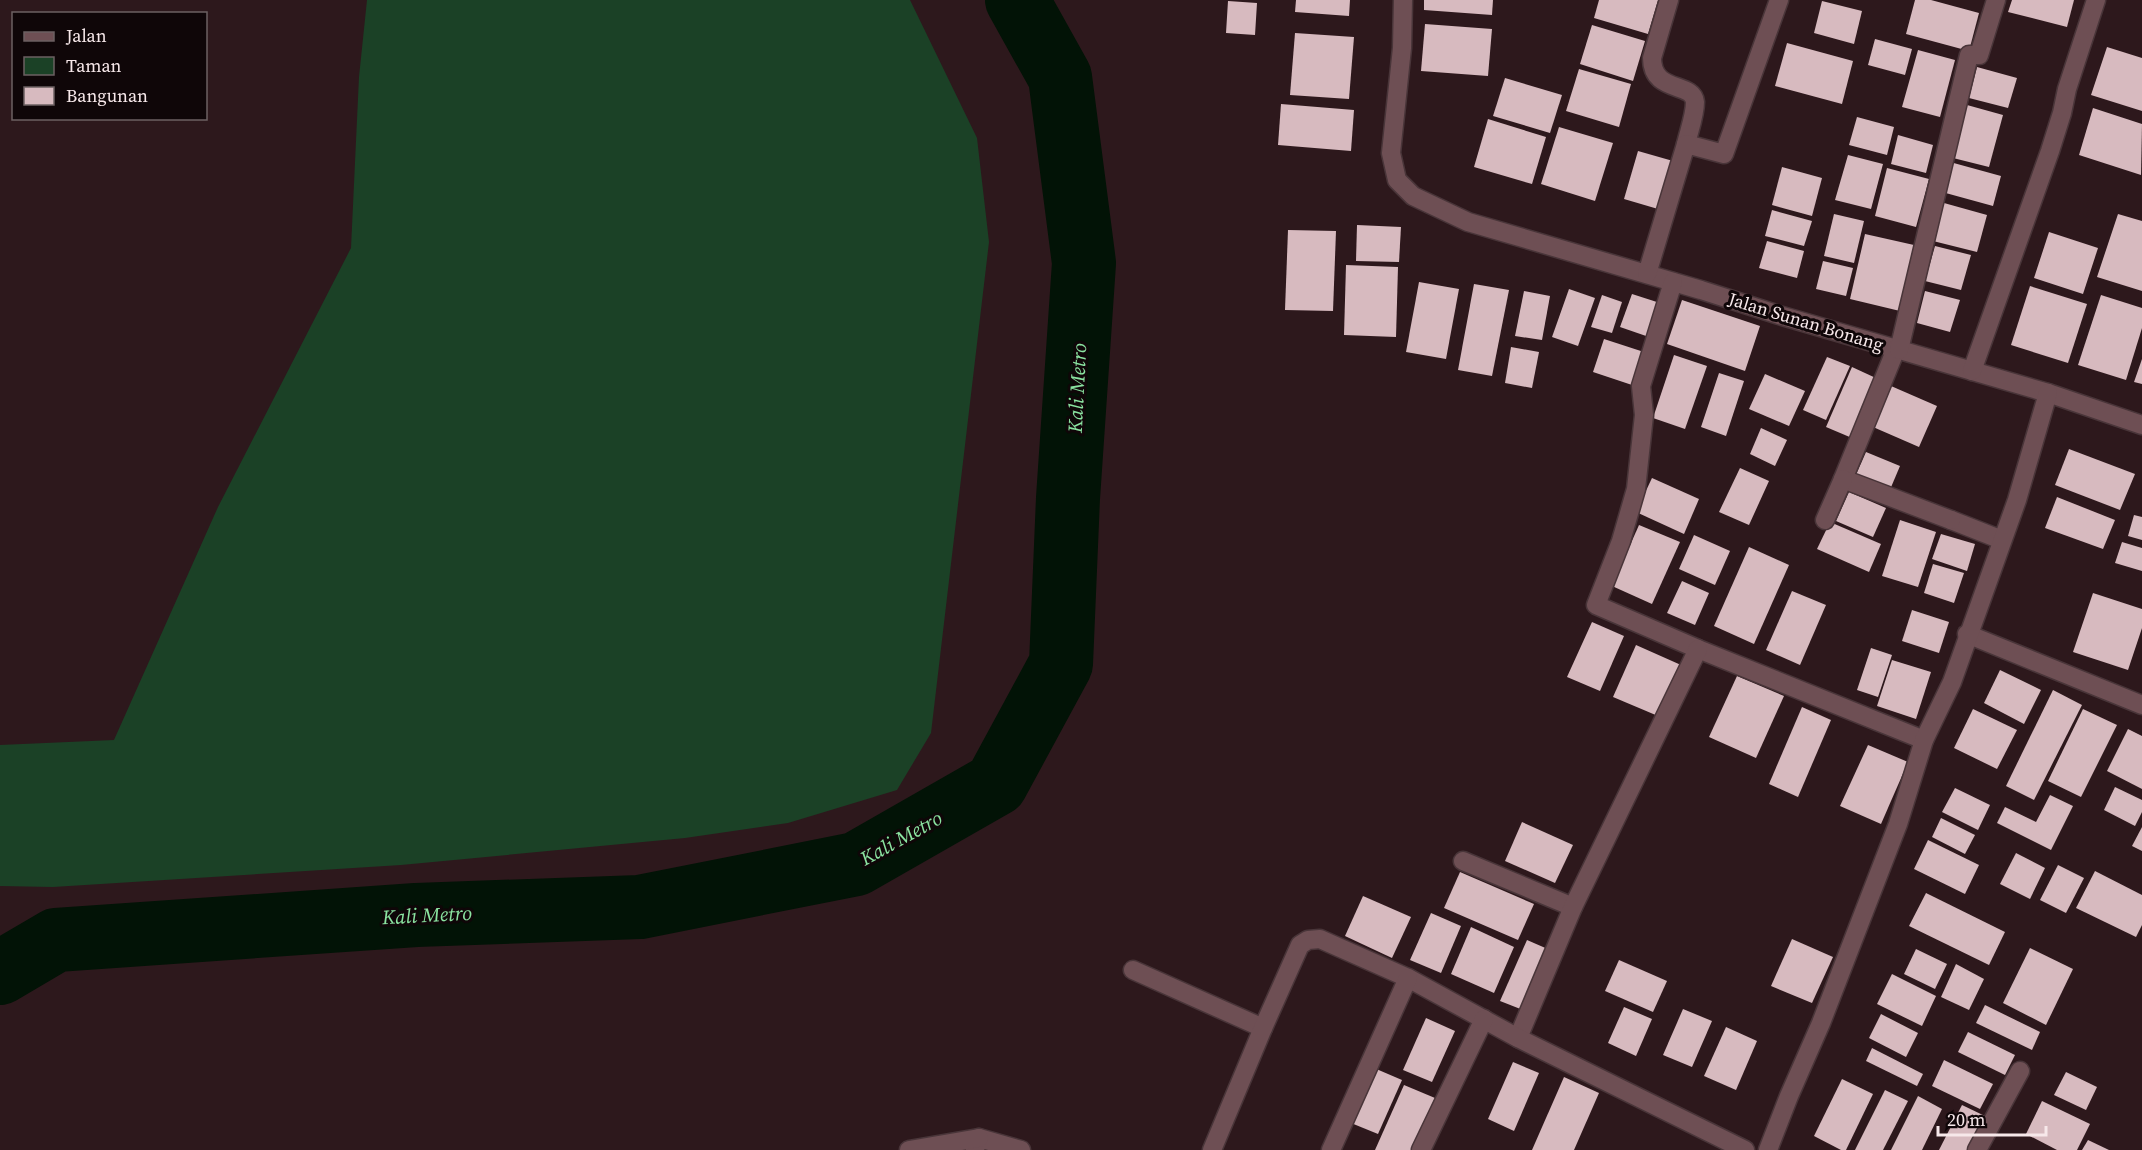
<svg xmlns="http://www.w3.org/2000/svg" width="2142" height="1150" viewBox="0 0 2142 1150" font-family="'Source Serif 4',serif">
<rect width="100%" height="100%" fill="#2d181c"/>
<!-- green -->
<polygon fill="#1b4126" points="367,0 910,0 977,138 989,242 931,733 897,790 788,823 685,838 401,865 53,887 0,886 0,745 114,740 218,507 351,248 359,77"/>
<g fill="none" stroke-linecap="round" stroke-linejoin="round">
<!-- river -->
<polyline stroke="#021306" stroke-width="64" points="0,973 56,940 416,915 640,907 856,864 996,784 1061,664 1068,498 1084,263 1060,77 1017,0"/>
</g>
<!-- building -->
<g fill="#d7babf">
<polygon points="1296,0 1350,0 1349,16 1295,12"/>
<polygon points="1424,0 1493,0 1492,15 1424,10"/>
<polygon points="1599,0 1658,0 1648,34 1594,18"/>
<polygon points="1915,0 1931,0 1979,13 1969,51 1906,34"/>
<polygon points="2012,0 2074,0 2067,27 2008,12"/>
<polygon points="1228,1 1257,3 1255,35 1226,33"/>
<polygon points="1822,1 1862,11 1854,44 1814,33"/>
<polygon points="1425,24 1492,29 1488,76 1421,71"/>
<polygon points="1592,25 1645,41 1633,81 1580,64"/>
<polygon points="1295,33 1354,37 1349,99 1290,95"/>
<polygon points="1875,39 1912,49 1905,75 1868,65"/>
<polygon points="1787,43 1853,61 1842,104 1775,86"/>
<polygon points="2107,47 2142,58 2142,111 2091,95"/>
<polygon points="1918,50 1955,60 1940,117 1902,107"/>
<polygon points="1977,67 2017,78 2008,108 1969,98"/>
<polygon points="1579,69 1631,84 1619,127 1566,111"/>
<polygon points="1505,78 1562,95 1550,133 1493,116"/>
<polygon points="1281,104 1354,110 1351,151 1278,145"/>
<polygon points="1967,105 2003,115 1989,167 1953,158"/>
<polygon points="2093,108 2142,124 2141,175 2079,155"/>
<polygon points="1857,117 1894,127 1887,155 1849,145"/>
<polygon points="1488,119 1546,137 1532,184 1474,167"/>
<polygon points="1559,127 1613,143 1595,201 1541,184"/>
<polygon points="1898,135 1933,145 1926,173 1891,164"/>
<polygon points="1638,151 1673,161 1658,209 1624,199"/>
<polygon points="1848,155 1883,164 1871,209 1835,200"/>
<polygon points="1950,162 2001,176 1993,206 1942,192"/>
<polygon points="1782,167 1822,178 1812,216 1772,205"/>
<polygon points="1887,168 1929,179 1916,227 1875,216"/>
<polygon points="1944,203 1987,215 1977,252 1933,241"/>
<polygon points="1772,210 1812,221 1804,246 1765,236"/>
<polygon points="1834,214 1864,221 1854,263 1824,256"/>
<polygon points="2118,214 2142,221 2142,291 2097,277"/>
<polygon points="1357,225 1401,227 1399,262 1356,261"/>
<polygon points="1288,230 1336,231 1333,311 1285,310"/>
<polygon points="2049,232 2098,248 2083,294 2034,278"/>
<polygon points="1865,234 1914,245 1900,311 1850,299"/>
<polygon points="1767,241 1804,251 1797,278 1759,268"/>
<polygon points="1935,246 1971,255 1961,290 1925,281"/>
<polygon points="1823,261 1853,268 1846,296 1816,289"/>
<polygon points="1346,265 1398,267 1396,337 1344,335"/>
<polygon points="1419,282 1459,289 1446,359 1406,352"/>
<polygon points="1474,284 1509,290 1492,376 1458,370"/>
<polygon points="2030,286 2087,304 2068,363 2011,345"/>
<polygon points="1569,289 1595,298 1578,346 1552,337"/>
<polygon points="1524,291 1550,296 1542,340 1515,336"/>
<polygon points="1925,291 1960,300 1950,332 1917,323"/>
<polygon points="1632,294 1660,303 1649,337 1620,327"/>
<polygon points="1602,295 1622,302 1612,333 1591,327"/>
<polygon points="2101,295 2142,308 2142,328 2126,380 2078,365"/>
<polygon points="1682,300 1760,326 1745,371 1667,344"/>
<polygon points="1604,339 1647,353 1635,386 1593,372"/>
<polygon points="1511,347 1539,352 1532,388 1505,383"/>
<polygon points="1674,355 1707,366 1685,429 1653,418"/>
<polygon points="1827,357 1850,366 1826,420 1803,410"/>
<polygon points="2142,359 2142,384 2134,382"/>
<polygon points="1852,367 1878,379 1852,438 1826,427"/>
<polygon points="1719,373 1744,381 1726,436 1701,427"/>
<polygon points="1765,374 1805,391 1789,426 1749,409"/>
<polygon points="1891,386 1937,406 1919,447 1873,427"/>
<polygon points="1761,428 1787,440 1775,466 1750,454"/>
<polygon points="2069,449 2135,474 2120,510 2055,485"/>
<polygon points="1866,452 1900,466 1889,492 1855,477"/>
<polygon points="1740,468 1769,481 1749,525 1719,512"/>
<polygon points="1652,478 1699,499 1684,534 1636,512"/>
<polygon points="1849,492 1886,508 1873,537 1836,521"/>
<polygon points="2057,497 2115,520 2103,549 2045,528"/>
<polygon points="2134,515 2142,517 2142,540 2128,536"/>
<polygon points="1900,520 1936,532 1918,587 1882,576"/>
<polygon points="1830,522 1881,544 1869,572 1817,549"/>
<polygon points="1639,525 1680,542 1652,604 1612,586"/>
<polygon points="1941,534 1975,544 1967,571 1932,559"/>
<polygon points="1694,535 1730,551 1715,585 1679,569"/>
<polygon points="2122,542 2142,548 2142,571 2115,563"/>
<polygon points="1749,547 1789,565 1754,644 1714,626"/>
<polygon points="1933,564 1964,573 1954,603 1924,593"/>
<polygon points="1682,581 1709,593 1695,625 1667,613"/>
<polygon points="1792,591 1826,605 1800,665 1766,650"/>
<polygon points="2093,593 2142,609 2142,628 2128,670 2073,652"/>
<polygon points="1912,610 1949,622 1939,653 1902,641"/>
<polygon points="1592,622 1624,636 1600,691 1567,677"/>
<polygon points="1636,645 1681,665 1658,716 1613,697"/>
<polygon points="1871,648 1892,655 1878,697 1857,690"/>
<polygon points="1892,660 1931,672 1916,719 1877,706"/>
<polygon points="2000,670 2041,690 2024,724 1984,703"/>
<polygon points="1737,676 1784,696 1756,758 1709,737"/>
<polygon points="2053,690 2082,705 2034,800 2006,786"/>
<polygon points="1802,707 1831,720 1798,797 1769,784"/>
<polygon points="1973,709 2017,730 1997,769 1954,748"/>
<polygon points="2083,709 2117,725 2081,797 2048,781"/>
<polygon points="2128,729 2142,736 2142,789 2107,771"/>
<polygon points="1868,745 1908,762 1881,824 1840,806"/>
<polygon points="2115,787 2142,800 2142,812 2135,826 2104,810"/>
<polygon points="1955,788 1990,805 1978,830 1942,812"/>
<polygon points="2050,795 2073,806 2051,850 1997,823 2005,807 2036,822"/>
<polygon points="1941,818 1975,835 1965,854 1932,837"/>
<polygon points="1522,822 1573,845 1555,883 1505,861"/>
<polygon points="2142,827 2142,851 2132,846"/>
<polygon points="1928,840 1979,865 1965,894 1914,869"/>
<polygon points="2016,853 2045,868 2030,899 2000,884"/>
<polygon points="2058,865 2084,878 2066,913 2040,900"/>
<polygon points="2095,871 2142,895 2142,925 2136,937 2076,908"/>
<polygon points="1460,872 1534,904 1518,940 1444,908"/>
<polygon points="1926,893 2005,932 1989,965 1909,926"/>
<polygon points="1363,896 1411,917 1392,958 1345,936"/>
<polygon points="1431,913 1461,926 1441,973 1410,960"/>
<polygon points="1471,927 1514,947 1494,993 1451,974"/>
<polygon points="1792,939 1833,957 1812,1003 1771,986"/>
<polygon points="1527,940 1550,950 1523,1010 1500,1001"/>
<polygon points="2030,948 2073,969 2046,1025 2003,1003"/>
<polygon points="1916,949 1947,964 1935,989 1904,974"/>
<polygon points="1619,960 1667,981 1653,1012 1605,991"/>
<polygon points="1956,964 1984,979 1969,1010 1941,997"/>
<polygon points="1892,974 1936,996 1922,1026 1877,1004"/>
<polygon points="1985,1005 2040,1032 2032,1050 1976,1023"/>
<polygon points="1624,1007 1652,1019 1636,1056 1608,1043"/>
<polygon points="1683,1009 1712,1021 1692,1067 1663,1055"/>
<polygon points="1881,1014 1918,1033 1906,1057 1869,1038"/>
<polygon points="1426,1018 1455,1031 1432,1082 1403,1070"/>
<polygon points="1726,1027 1757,1041 1736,1090 1704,1076"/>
<polygon points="1968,1032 2015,1055 2005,1075 1958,1052"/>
<polygon points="1872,1048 1923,1074 1917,1086 1866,1061"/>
<polygon points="1944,1060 1993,1084 1980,1109 1932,1086"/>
<polygon points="1513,1062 1539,1073 1514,1131 1488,1119"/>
<polygon points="1374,1068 1402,1080 1378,1134 1351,1123"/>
<polygon points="2066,1072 2097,1087 2086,1110 2054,1095"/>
<polygon points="1564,1077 1599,1093 1574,1150 1532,1150"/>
<polygon points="1842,1079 1873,1094 1846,1150 1841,1150 1814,1136"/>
<polygon points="1404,1085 1435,1098 1411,1150 1375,1150"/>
<polygon points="1885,1090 1908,1101 1883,1150 1855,1150"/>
<polygon points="1918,1096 1942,1109 1922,1150 1891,1150"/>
<polygon points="2042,1101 2090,1124 2077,1150 2057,1150 2026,1134"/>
<polygon points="1962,1105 1987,1117 1970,1150 1939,1150"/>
<polygon points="2088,1140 2109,1150 2082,1150"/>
</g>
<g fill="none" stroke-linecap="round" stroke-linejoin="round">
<!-- lane casing -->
<g stroke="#493539" stroke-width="21">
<polyline id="lane" points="1951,520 2002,540"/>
</g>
<!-- street casing -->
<g stroke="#493539" stroke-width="21">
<g id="street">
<polyline points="1403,0 1402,48 1391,153 1397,180 1413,196 1468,222 1701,290 1779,315 2048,393 2142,425"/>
<path d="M1669,0L1652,58C1652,94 1693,81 1695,102C1695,115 1689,131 1686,144"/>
<polyline points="1647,274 1686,144 1724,154 1779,0"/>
<polyline points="1673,282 1641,386 1644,415 1636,489 1621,541 1596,605 1698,649 1924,740"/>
<polyline points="1896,349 1843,479 1951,520"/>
<polyline points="1899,350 1969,55 1979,55 1996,0"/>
<polyline points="1972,371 2050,151 2062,113 2067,89 2096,0"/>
<polyline points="1825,520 1843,479"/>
<polyline points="1967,634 2142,705"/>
<polyline points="1463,861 1573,907"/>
<polyline points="1133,970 1263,1028"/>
<polyline points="1518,1038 1573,907 1698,649"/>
<polyline points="975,1149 979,1138 1021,1150"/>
<polyline points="909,1150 979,1138"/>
<polyline points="1212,1150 1263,1028 1300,945 1308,940 1320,939 1408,978 1518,1038 1745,1150"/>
<polyline points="1331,1150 1408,978"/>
<polyline points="1421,1150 1484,1019"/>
<polyline points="1768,1150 1789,1096 1821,1023 1898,824 1924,740 1952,682 2017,500 2048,393"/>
<polyline points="1977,1150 2020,1071"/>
</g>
</g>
<!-- lane -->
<use href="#lane" stroke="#6e4f54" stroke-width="18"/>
<!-- street -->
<use href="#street" stroke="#6e4f54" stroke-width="18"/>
</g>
<g text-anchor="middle" stroke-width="6" stroke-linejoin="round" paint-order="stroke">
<!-- street labels -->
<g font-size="18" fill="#f7e8ea" stroke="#0f0608">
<text transform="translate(1806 322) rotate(17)" y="6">Jalan Sunan Bonang</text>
</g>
<!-- water labels -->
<g font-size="20" font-style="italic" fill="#8be4a1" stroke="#0f0608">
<text transform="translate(1077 388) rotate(-87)" y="7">Kali Metro</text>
<text transform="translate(901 838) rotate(-29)" y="7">Kali Metro</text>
<text transform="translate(427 915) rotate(-3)" y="7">Kali Metro</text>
</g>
</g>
<!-- legend -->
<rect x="12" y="12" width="195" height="108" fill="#0f0608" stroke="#6c6062" stroke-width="1.5"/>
<rect x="24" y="32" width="30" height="9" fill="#6e4f54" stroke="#6c6062" stroke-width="1.5"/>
<text x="66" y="42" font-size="18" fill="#f7e8ea">Jalan</text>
<rect x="24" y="57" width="30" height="18" fill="#1b4126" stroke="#6c6062" stroke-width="1.5"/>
<text x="66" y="72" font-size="18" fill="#f7e8ea">Taman</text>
<rect x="24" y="87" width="30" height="18" fill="#d7babf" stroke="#6c6062" stroke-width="1.5"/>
<text x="66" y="102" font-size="18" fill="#f7e8ea">Bangunan</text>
<!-- scale -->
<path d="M1938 1126v9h108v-9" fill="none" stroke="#f7e8ea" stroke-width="3"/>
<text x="1947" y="1126" font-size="18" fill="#f7e8ea" stroke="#0f0608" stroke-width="4.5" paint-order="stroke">20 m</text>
</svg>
